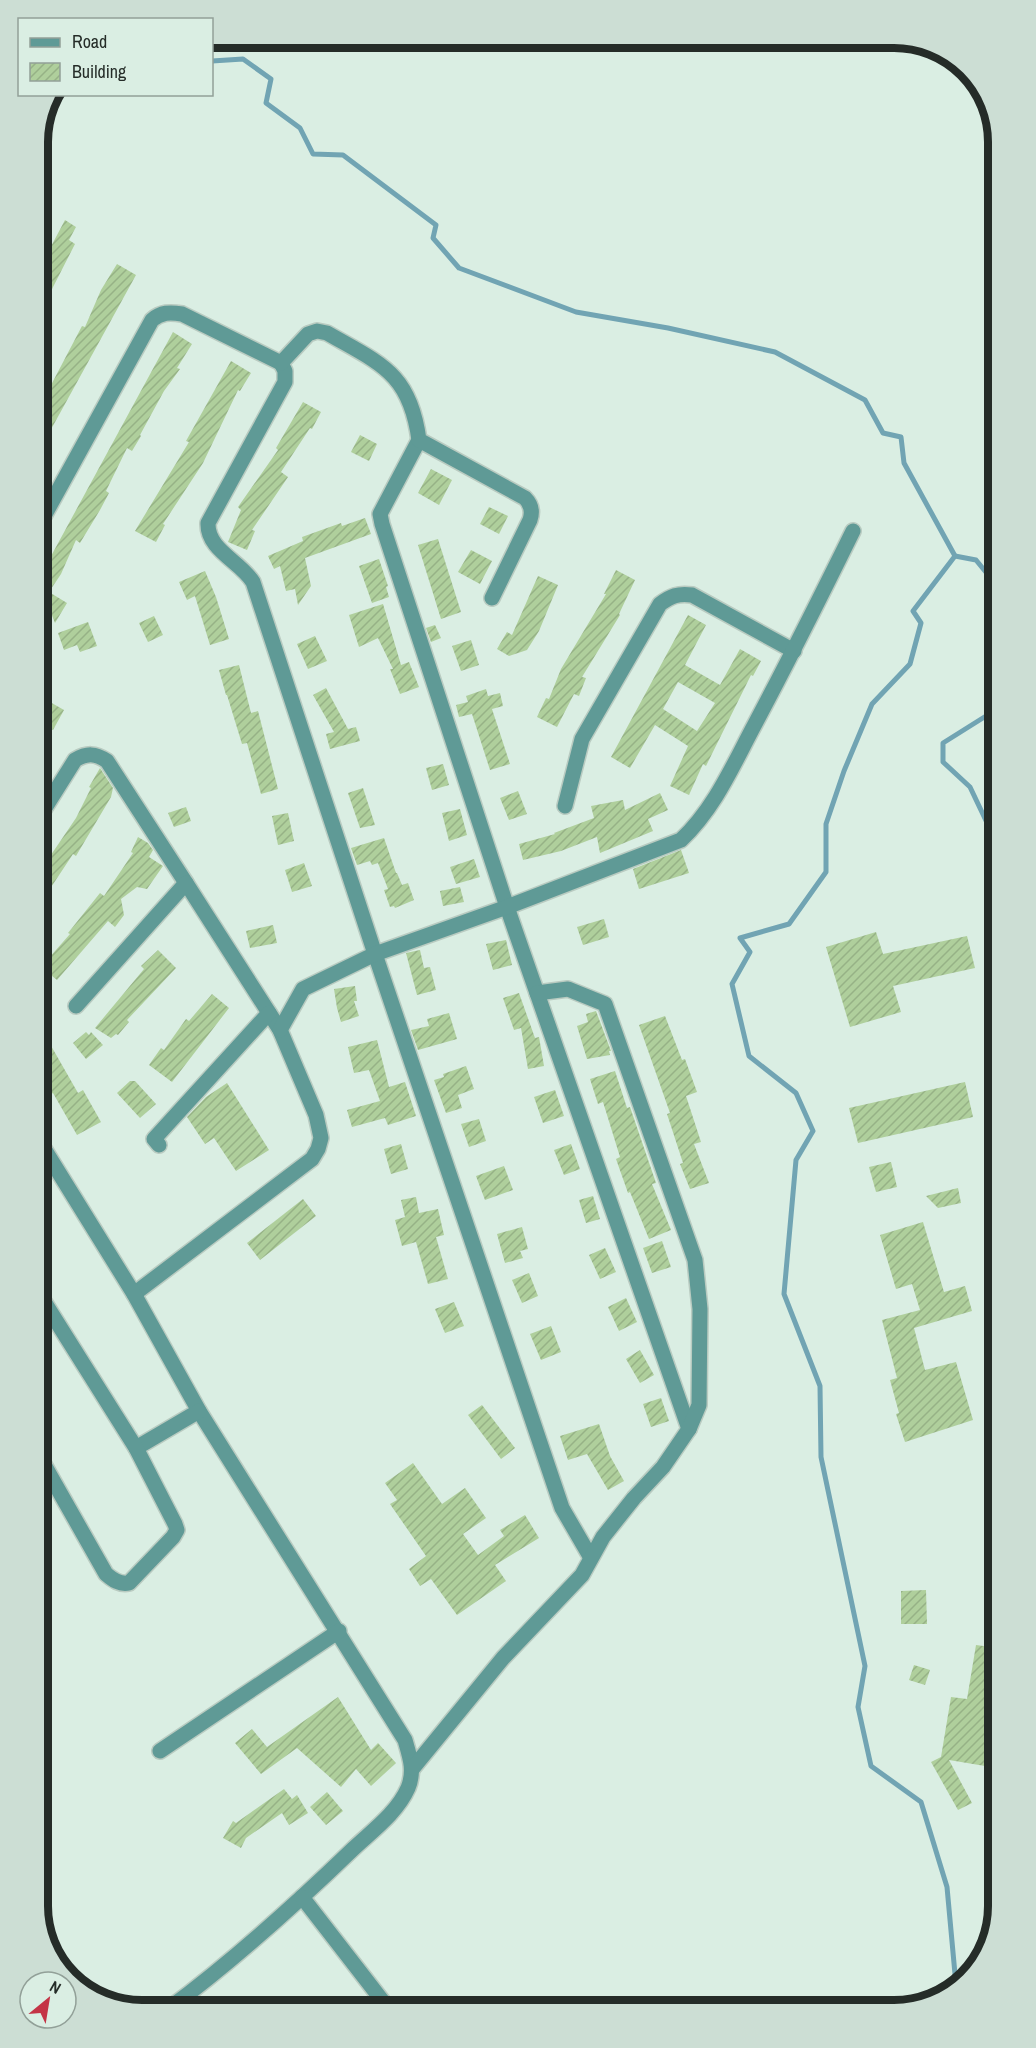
<svg xmlns="http://www.w3.org/2000/svg" width="1036" height="2048" viewBox="0 0 1036 2048" font-family="'Archivo Narrow',sans-serif">
<defs>
<pattern id="building-hatch" width="6" height="6" patternUnits="userSpaceOnUse" patternTransform="scale(1.5)"><rect width="6" height="6" fill="#afcf9c"/><path d="M-1 1l2-2M0 6l6-6M5 7l2-2" fill="none" stroke="#96b286"/></pattern>
</defs>
<rect width="100%" height="100%" fill="#daeee3"/>
<g fill="none" stroke-linecap="round" stroke-linejoin="round">
<!-- stream -->
<g stroke="#71a4b3" stroke-width="5">
<polyline points="212,61 243,59 271,79 266,103 300,128 313,154 343,155 436,225 433,238 459,268 576,312 668,328 775,352 865,400 883,433 901,437 904,463 955,556 913,611 921,623 910,664 872,704 844,771 826,824 826,872 789,924 740,938 750,952 732,984 749,1056 796,1093 813,1131 796,1160 784,1294 820,1386 821,1457 865,1666 858,1707 871,1766 921,1802 947,1887 956,1985"/>
<polyline points="955,556 976,560 998,587"/>
<polyline points="998,832 989,827 970,787 943,762 943,743 986,716 993,698 998,597"/>
</g>
</g>
<!-- building -->
<g fill="url(#building-hatch)" fill-rule="evenodd">
<polygon points="65,220 76,227 69,240 75,244 51,291 38,283 38,271"/>
<polygon points="117,264 136,275 38,453 38,406 48,386 50,387 82,326 85,327 101,290"/>
<polygon points="173,332 192,344 177,368 180,369 164,391 140,435 141,436 132,451 127,448 106,491 109,493 100,510 80,543 76,540 61,574 49,592 67,603 55,623 45,598 38,610 38,580"/>
<polygon points="231,361 251,373 240,391 238,390 203,463 163,524 165,525 156,542 135,531 189,442 186,441"/>
<polygon points="303,402 321,412 312,429 310,428 281,472 288,477 252,530 255,531 247,550 228,542 241,510 238,507 278,450 276,448"/>
<polygon points="360,435 377,444 369,461 351,452"/>
<polygon points="431,469 452,480 439,505 418,493"/>
<polygon points="489,507 508,516 499,534 480,524"/>
<polygon points="365,518 371,534 305,558 311,586 298,605 295,589 286,591 280,566 274,569 268,556 303,541 302,537 341,523 342,526"/>
<polygon points="438,539 461,612 441,619 418,545"/>
<polygon points="471,550 492,561 480,584 458,572"/>
<polygon points="379,559 388,586 386,587 389,597 372,603 359,566"/>
<polygon points="616,570 635,580 619,614 620,615 582,677 586,678 579,696 574,694 557,727 537,717 546,698 549,699 561,669 606,594 604,594"/>
<polygon points="205,571 216,597 229,639 210,645 195,596 187,600 179,582"/>
<polygon points="538,576 558,585 539,631 527,650 509,656 497,649 507,632 512,635"/>
<polygon points="383,604 401,665 409,662 419,687 400,694 390,669 393,669 378,638 359,647 349,615"/>
<path d="M688,615L706,625L685,665L720,685L740,649L761,661L753,676L751,675L706,766L703,764L689,795L670,786L688,746L655,725L630,768L611,757ZM678,682L715,703L697,731L663,709Z"/>
<polygon points="154,616 163,635 148,642 139,623"/>
<polygon points="88,622 97,646 80,652 77,645 64,650 58,633"/>
<polygon points="435,625 441,638 431,642 426,628"/>
<polygon points="315,636 327,661 308,669 297,644"/>
<polygon points="471,640 479,665 461,671 452,646"/>
<polygon points="239,665 251,713 258,711 278,789 261,794 247,743 242,744 227,695 226,695 219,670"/>
<polygon points="326,688 348,729 356,727 360,741 330,749 326,734 334,732 313,695"/>
<polygon points="486,689 488,696 500,693 503,706 492,709 510,764 490,770 472,714 459,717 456,705 468,702 466,696"/>
<polygon points="43,698 64,710 53,730 38,721 38,708"/>
<polygon points="443,764 449,785 432,790 426,768"/>
<polygon points="100,768 113,788 111,797 76,856 73,854 38,907 38,874 76,818 91,788 89,787"/>
<polygon points="363,788 375,825 360,828 348,793"/>
<polygon points="518,791 527,814 509,820 500,798"/>
<polygon points="660,793 668,810 648,819 653,831 600,853 597,837 561,851 523,860 519,844 555,834 554,833 594,818 591,806 623,800 625,810"/>
<polygon points="186,807 191,821 174,827 168,813"/>
<polygon points="460,809 467,835 449,841 442,813"/>
<polygon points="288,813 294,841 278,845 272,816"/>
<polygon points="138,837 148,843 153,850 149,857 163,866 147,889 137,887 121,899 124,915 115,927 108,921 57,980 41,967 70,934 68,933 100,893 104,896 133,853 131,852"/>
<polygon points="384,838 396,873 397,873 402,885 408,883 414,900 395,908 394,906 390,907 384,890 388,889 378,863 372,865 370,861 357,865 351,848"/>
<polygon points="681,850 689,873 639,889 633,869"/>
<polygon points="474,859 480,877 456,884 450,867"/>
<polygon points="304,863 312,886 292,892 285,870"/>
<polygon points="460,887 464,902 443,906 440,891"/>
<polygon points="604,919 609,937 583,945 577,927"/>
<polygon points="273,925 277,943 250,948 246,931"/>
<polygon points="876,932 883,954 967,936 975,968 893,986 901,1012 850,1027 826,947"/>
<polygon points="506,940 512,965 493,970 486,944"/>
<polygon points="158,950 176,968 127,1020 129,1022 118,1035 116,1034 111,1038 95,1028 144,969 141,966"/>
<polygon points="420,950 424,968 430,967 436,990 417,995 406,953"/>
<polygon points="355,986 357,1001 354,1001 359,1016 341,1022 337,1008 334,989"/>
<polygon points="519,993 535,1038 539,1037 544,1066 528,1069 521,1028 514,1030 503,998"/>
<polygon points="212,994 229,1008 172,1082 149,1065 161,1048 164,1050 186,1019 189,1021"/>
<polygon points="596,1011 611,1051 609,1051 610,1055 587,1059 577,1026 588,1022 586,1014"/>
<polygon points="449,1013 457,1039 418,1050 411,1030 429,1026 427,1019"/>
<polygon points="665,1016 682,1060 685,1059 697,1092 686,1096 701,1142 694,1144 709,1183 690,1189 680,1164 683,1163 667,1114 670,1113 639,1025"/>
<polygon points="38,1023 78,1093 83,1090 101,1122 77,1135 53,1093 47,1097 38,1080"/>
<polygon points="86,1032 89,1035 91,1032 103,1045 86,1059 73,1043"/>
<polygon points="377,1040 389,1087 405,1082 416,1116 388,1125 385,1118 352,1127 347,1110 380,1101 369,1070 354,1073 348,1047"/>
<polygon points="466,1066 474,1089 458,1095 462,1108 446,1113 434,1080 444,1077 443,1074"/>
<polygon points="615,1071 627,1108 630,1107 656,1183 652,1184 671,1230 649,1239 630,1192 628,1193 616,1159 620,1157 603,1102 598,1104 590,1079"/>
<polygon points="130,1081 135,1081 156,1104 140,1118 117,1093"/>
<polygon points="965,1082 973,1117 858,1143 849,1108"/>
<polygon points="227,1083 269,1150 236,1171 214,1138 205,1144 187,1117 206,1097"/>
<polygon points="555,1090 564,1116 543,1123 534,1097"/>
<polygon points="479,1119 486,1141 469,1147 461,1124"/>
<polygon points="401,1144 408,1169 391,1174 384,1149"/>
<polygon points="571,1144 580,1169 564,1175 554,1150"/>
<polygon points="891,1162 897,1187 876,1192 869,1167"/>
<polygon points="504,1166 513,1190 485,1200 476,1176"/>
<polygon points="958,1188 961,1203 938,1208 926,1196"/>
<polygon points="593,1196 600,1219 586,1223 579,1200"/>
<polygon points="416,1197 419,1213 438,1209 444,1235 436,1237 448,1279 428,1284 416,1242 402,1246 395,1220 405,1217 401,1200"/>
<polygon points="303,1199 316,1216 260,1260 247,1243"/>
<polygon points="923,1222 944,1292 965,1286 972,1311 914,1328 925,1370 956,1362 973,1420 905,1442 896,1414 899,1413 890,1380 897,1378 882,1320 920,1310 912,1284 896,1289 880,1235"/>
<polygon points="522,1227 528,1249 520,1251 523,1258 505,1263 497,1234"/>
<polygon points="662,1241 671,1267 652,1273 643,1248"/>
<polygon points="605,1248 616,1272 600,1279 589,1255"/>
<polygon points="529,1273 538,1296 522,1303 512,1280"/>
<polygon points="626,1298 637,1322 619,1331 608,1307"/>
<polygon points="454,1302 464,1326 445,1333 435,1309"/>
<polygon points="551,1326 561,1352 541,1360 530,1334"/>
<polygon points="640,1350 654,1375 640,1383 626,1359"/>
<polygon points="661,1398 669,1421 651,1427 643,1404"/>
<polygon points="482,1405 515,1448 501,1459 468,1415"/>
<polygon points="599,1424 610,1456 624,1481 608,1490 587,1454 568,1460 560,1436"/>
<polygon points="413,1463 442,1504 465,1488 486,1518 463,1534 478,1555 504,1536 500,1530 525,1515 539,1538 495,1565 506,1581 457,1615 431,1579 420,1586 409,1569 426,1556 390,1504 397,1500 385,1483"/>
<polygon points="926,1590 927,1624 901,1624 901,1591"/>
<polygon points="976,1645 998,1648 998,1758 997,1768 949,1760 972,1803 958,1810 931,1762 941,1757 951,1697 967,1699"/>
<polygon points="914,1665 930,1670 925,1685 909,1680"/>
<polygon points="338,1697 371,1750 378,1743 396,1763 371,1786 356,1769 341,1787 297,1748 261,1774 235,1743 252,1729 267,1747"/>
<polygon points="284,1789 292,1799 297,1795 308,1813 289,1825 282,1813 246,1838 241,1848 223,1838 233,1821 236,1823"/>
<polygon points="327,1792 343,1811 326,1825 310,1807"/>
</g>
<g fill="none" stroke-linecap="round" stroke-linejoin="round">
<!-- minor casing -->
<g stroke="#b9cbc1" stroke-width="18">
<g id="minor">
<path d="M281,363L285,371V382L208,523C207,550 240,561 253,582L375,954L562,1508L591,1558"/>
<polyline points="419,440 380,514 382,524 507,907 689,1429"/>
<path d="M38,527L152,320C161,312 170,312 182,314L281,363L308,334L317,331L327,333C381,364 410,373 419,440L525,498C531,504 533,511 530,520L492,598"/>
<path d="M565,806L582,739L660,604C671,596 678,593 692,595L794,651"/>
<path d="M38,819L75,760C87,753 95,753 107,761L186,883"/>
<polyline points="76,1006 186,883 280,1030 316,1115 321,1138 318,1149 312,1159 134,1294"/>
<path d="M280,1030L303,989L375,954L507,907L681,840C715,808 733,765 755,724C789,660 821,596 853,531"/>
<path d="M38,1139L134,1294L199,1411L405,1740C410,1757 415,1771 408,1788C397,1813 372,1831 353,1849C294,1906 233,1961 167,2010"/>
<polyline points="159,1145 154,1139 269,1013"/>
<polyline points="136,1448 199,1411"/>
<path d="M38,1454L106,1574C113,1580 120,1585 129,1583L173,1537L177,1530L175,1524L136,1448L38,1292"/>
<polyline points="160,1751 339,1631"/>
<polyline points="413,1768 503,1658 582,1575 603,1537 634,1498 663,1467 689,1429 699,1405 700,1309 695,1260 605,1004 568,989 537,993"/>
<polyline points="302,1897 388,2008"/>
</g>
</g>
<!-- minor -->
<use href="#minor" stroke="#5f9a96" stroke-width="15"/>
</g>
<!-- crop -->
<path d="M0 0H1036V2048H0ZM142 48H894A94 94 0 0 1 988 142V1906A94 94 0 0 1 894 2000H142A94 94 0 0 1 48 1906V142A94 94 0 0 1 142 48Z" fill="#ccded4" fill-rule="evenodd"/>
<path fill="none" stroke="#252c28" stroke-width="8" d="M142 48H894A94 94 0 0 1 988 142V1906A94 94 0 0 1 894 2000H142A94 94 0 0 1 48 1906V142A94 94 0 0 1 142 48Z"/>
<!-- legend -->
<rect x="18" y="18" width="195" height="78" fill="#daeee3" stroke="#92a098" stroke-width="1.5"/>
<rect x="30" y="38" width="30" height="9" fill="#5f9a96" stroke="#92a098" stroke-width="1.5"/>
<text x="72" y="48" font-size="18" fill="#252c28">Road</text>
<rect x="30" y="63" width="30" height="18" fill="url(#building-hatch)" stroke="#92a098" stroke-width="1.5"/>
<text x="72" y="78" font-size="18" fill="#252c28">Building</text>
<!-- north arrow -->
<g transform="translate(48 2000) rotate(30)"><circle r="28" fill="#daeee3" stroke="#92a098" stroke-width="1.5"/>
<path d="M0-4.5L10 22L0 15L-10 22Z" fill="#c43446"/>
<text y="-9" font-size="16" font-weight="bold" text-anchor="middle" fill="#252c28">N</text>
</g>
</svg>
